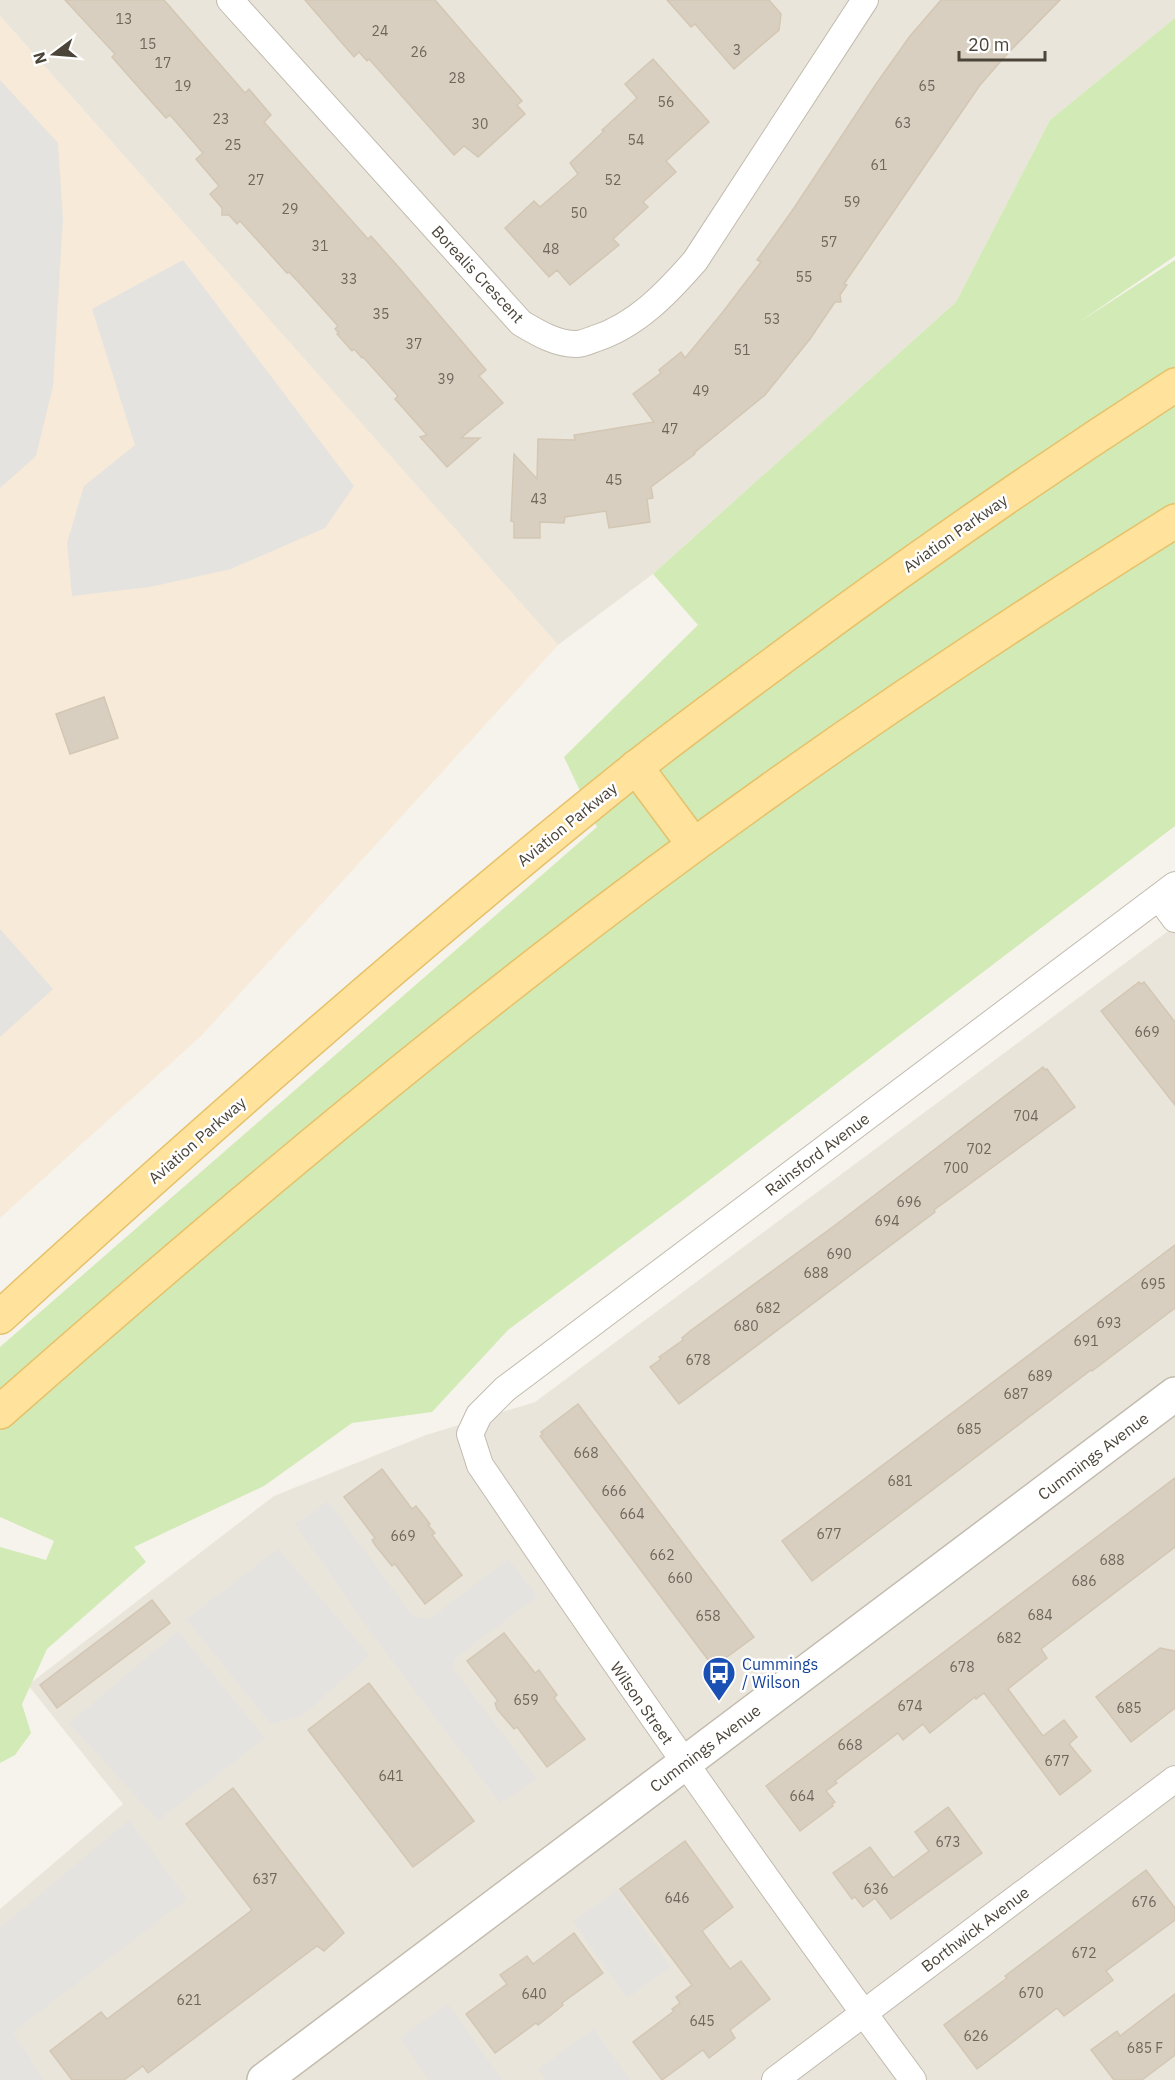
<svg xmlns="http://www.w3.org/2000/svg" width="1175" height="2080" viewBox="0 0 1175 2080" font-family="'IBM Plex Sans',sans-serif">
<rect width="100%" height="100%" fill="#f6f3ec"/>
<!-- residential -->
<g fill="#eae5da">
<polygon points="0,0 1175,0 1175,18 1050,120 956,302 653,574 558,645 0,16"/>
<polygon points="1175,926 1175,2080 0,2080 0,1909 123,1804 28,1685 274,1496 426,1435 535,1402"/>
</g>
<!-- commercial -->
<polygon fill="#f7ead8" points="0,16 558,645 201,1036 0,1218"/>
<!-- green -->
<polygon fill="#d2eab5" points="1175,18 1175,256 1078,323 1175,260 1175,826 682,1201 508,1330 432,1412 352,1423 264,1486 134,1547 146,1562 47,1649 22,1704 31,1733 15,1755 0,1763 0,1547 46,1560 54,1541 0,1517 0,1347 597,827 564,757 698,625 653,574 956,302 1050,120"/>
<!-- parking -->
<g fill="#e5e3e0">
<polygon points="0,80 58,143 63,218 53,386 36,456 0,488"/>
<polygon points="183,260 354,486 325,528 231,569 150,587 72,596 67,543 84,486 135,445 92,309"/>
<polygon points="0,929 53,989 0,1037"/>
<polygon points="328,1501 413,1616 429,1619 508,1559 538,1596 457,1657 452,1667 537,1779 500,1803 376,1640 295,1524"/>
<polygon points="278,1549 370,1655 302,1716 271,1724 186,1619"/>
<polygon points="178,1631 265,1738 158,1821 69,1723"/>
<polygon points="129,1820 187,1899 13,2032 44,2080 0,2080 0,1928"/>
<polygon points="617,1890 671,1967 627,1998 573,1921"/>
<polygon points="448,2004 502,2080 429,2080 400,2038"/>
<polygon points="594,2029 630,2080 546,2080 538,2069"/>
</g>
<!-- building -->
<g fill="#d8cfc1" stroke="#d3c7b4" stroke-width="1.5">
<polygon points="65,0 164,0 245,93 249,89 271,115 264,122 368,239 371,236 402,271 486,370 479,376 503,403 461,438 480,438 447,467 420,437 427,435 395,399 398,396 363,357 362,358 354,349 352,351 337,334 339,333 335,329 338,326 303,287 289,272 287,273 240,221 237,224 229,215 222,215 222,208 210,194 219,186 196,159 203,153 170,115 166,118 148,98 112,57 115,54"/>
<polygon points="305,0 435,0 522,101 517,105 525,114 478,157 464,146 454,155 369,59 367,61 359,52 354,57"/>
<polygon points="667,0 769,0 781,14 779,30 734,69 695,24 691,27"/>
<polygon points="941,0 1060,0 1008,53 980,85 844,284 847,285 840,295 841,302 835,302 810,339 765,395 694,453 695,454 651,487 653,498 647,499 650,522 609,528 606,511 565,517 564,523 540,522 540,538 514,538 514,522 511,521 514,454 537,479 538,439 575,440 574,435 654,422 633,394 661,373 659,370 681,352 685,358 722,313 761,262 757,260 794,208 876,84 910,36"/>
<polygon points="653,59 709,122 666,161 676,172 643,202 648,207 613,239 619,245 570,285 557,270 549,277 505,228 534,201 540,207 578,174 570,163 604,131 602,130 637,98 625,84"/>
<polygon points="104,697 118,738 70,754 56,714"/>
<polygon points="1139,982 1141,984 1144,982 1175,1022 1175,1105 1101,1011"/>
<polygon points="1043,1067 1045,1070 1047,1069 1075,1107 934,1210 935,1212 679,1404 650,1367 661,1359 659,1357 683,1340 682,1338 690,1331 834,1226"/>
<polygon points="1175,1245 1175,1308 1092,1371 1091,1370 812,1581 782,1541"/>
<polygon points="578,1404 754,1637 716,1665 715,1664 712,1665 540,1436 543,1434 541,1432"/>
<polygon points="382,1469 412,1509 416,1506 430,1524 428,1525 435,1533 432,1535 462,1575 425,1604 395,1564 392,1566 375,1545 372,1540 375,1538 344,1497"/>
<polygon points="1175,1478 1175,1547 1041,1649 1047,1658 1008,1689 1043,1736 1064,1720 1077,1737 1069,1744 1091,1771 1060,1795 984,1693 976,1699 975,1697 930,1733 923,1724 903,1740 898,1733 835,1781 837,1783 826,1791 835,1802 832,1804 833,1806 800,1831 766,1786"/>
<polygon points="152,1600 170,1623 57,1708 40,1685"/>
<polygon points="504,1633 535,1673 539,1670 557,1695 554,1698 585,1739 547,1767 517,1727 514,1729 497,1709 495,1703 498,1701 467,1661"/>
<polygon points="1160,1648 1175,1651 1175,1708 1131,1742 1096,1697"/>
<polygon points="369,1683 474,1821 413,1867 308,1730"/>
<polygon points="233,1788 344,1933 324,1951 317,1946 148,2073 143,2066 124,2080 72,2080 50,2051 101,2012 107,2019 252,1910 186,1824"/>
<polygon points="948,1807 982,1853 891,1919 875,1898 863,1907 855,1897 852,1899 833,1873 870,1847 893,1878 929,1851 915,1832"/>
<polygon points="685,1841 733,1907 702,1931 730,1969 741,1961 770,1999 730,2030 735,2038 709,2058 703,2050 662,2080 633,2042 674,2011 672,2009 680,2003 676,1997 692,1985 620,1889"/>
<polygon points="1146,1870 1175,1908 1175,1920 1106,1971 1113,1980 1064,2016 1057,2008 977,2069 944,2025 1007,1978 1005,1976"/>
<polygon points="574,1933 603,1973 562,2003 563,2005 556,2011 538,2025 536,2023 495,2053 466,2014 507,1984 500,1975 527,1956 533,1964"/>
<polygon points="1175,1994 1175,2055 1142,2080 1114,2080 1091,2050 1117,2031 1120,2036"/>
</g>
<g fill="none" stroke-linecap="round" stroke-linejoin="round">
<!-- minor casing -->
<g stroke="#c2bbae" stroke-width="28">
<g id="minor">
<path d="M230,0L521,323C538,333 556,344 576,344C582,344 589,341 594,339C636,326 667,293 695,261L865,0"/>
<polyline points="1159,897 1175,919"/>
<polyline points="775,2080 1175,1779"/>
<path d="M913,2080C764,1879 621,1673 480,1465L470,1434L479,1415L505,1389L1175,885"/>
</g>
</g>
<!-- tertiary casing -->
<g stroke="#c2bbae" stroke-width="36">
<polyline id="tertiary" points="264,2080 1175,1394"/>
</g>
<!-- primary casing -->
<g stroke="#e6c16a" stroke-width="36">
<g id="primary">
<polyline points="636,767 694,845"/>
<path d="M0,1317C206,1129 416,944 634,769C683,730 734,693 784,656C912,561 1042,471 1175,385"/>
<path d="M0,1412C178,1255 360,1101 547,956C748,799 959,656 1175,521"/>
</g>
</g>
<!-- minor -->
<use href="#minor" stroke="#fff" stroke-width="26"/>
<!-- tertiary -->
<use href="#tertiary" stroke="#fff" stroke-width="33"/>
<!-- primary -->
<use href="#primary" stroke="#ffe39c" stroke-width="33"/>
</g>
<!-- icons -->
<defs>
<g id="bus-pin" transform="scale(1.725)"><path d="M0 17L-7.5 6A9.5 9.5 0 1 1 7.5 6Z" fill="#1a4fb4" stroke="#fff"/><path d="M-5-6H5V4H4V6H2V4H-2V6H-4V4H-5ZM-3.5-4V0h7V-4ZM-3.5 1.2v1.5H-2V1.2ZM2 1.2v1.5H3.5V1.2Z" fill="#fff"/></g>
</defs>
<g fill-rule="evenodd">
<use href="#bus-pin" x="719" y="1673"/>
</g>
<g text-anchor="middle" stroke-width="5" stroke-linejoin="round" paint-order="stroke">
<!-- number labels -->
<g font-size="14" fill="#6e675b">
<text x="124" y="24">13</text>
<text x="380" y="36">24</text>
<text x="148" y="49">15</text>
<text x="737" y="55">3</text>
<text x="419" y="57">26</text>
<text x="163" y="68">17</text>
<text x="457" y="83">28</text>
<text x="183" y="91">19</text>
<text x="927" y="91">65</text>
<text x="666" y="107">56</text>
<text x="221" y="124">23</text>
<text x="903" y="128">63</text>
<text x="480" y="129">30</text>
<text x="636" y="145">54</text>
<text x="233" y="150">25</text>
<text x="879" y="170">61</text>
<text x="256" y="185">27</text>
<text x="613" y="185">52</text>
<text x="852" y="207">59</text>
<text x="290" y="214">29</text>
<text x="579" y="218">50</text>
<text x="829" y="247">57</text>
<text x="320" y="251">31</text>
<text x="551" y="254">48</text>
<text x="804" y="282">55</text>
<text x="349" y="284">33</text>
<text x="381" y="319">35</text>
<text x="772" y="324">53</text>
<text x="414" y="349">37</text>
<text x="742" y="355">51</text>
<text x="446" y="384">39</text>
<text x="701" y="396">49</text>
<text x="670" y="434">47</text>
<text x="614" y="485">45</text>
<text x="539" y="504">43</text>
<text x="1147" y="1037">669</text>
<text x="1026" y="1121">704</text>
<text x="979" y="1154">702</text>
<text x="956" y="1173">700</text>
<text x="909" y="1207">696</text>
<text x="887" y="1226">694</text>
<text x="839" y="1259">690</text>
<text x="816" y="1278">688</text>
<text x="1153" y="1289">695</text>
<text x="768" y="1313">682</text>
<text x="1109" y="1328">693</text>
<text x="746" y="1331">680</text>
<text x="1086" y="1346">691</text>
<text x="698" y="1365">678</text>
<text x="1040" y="1381">689</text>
<text x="1016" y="1399">687</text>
<text x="969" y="1434">685</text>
<text x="586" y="1458">668</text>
<text x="900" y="1486">681</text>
<text x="614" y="1496">666</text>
<text x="632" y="1519">664</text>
<text x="829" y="1539">677</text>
<text x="403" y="1541">669</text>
<text x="662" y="1560">662</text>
<text x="1112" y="1565">688</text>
<text x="680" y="1583">660</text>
<text x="1084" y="1586">686</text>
<text x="1040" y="1620">684</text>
<text x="708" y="1621">658</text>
<text x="1009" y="1643">682</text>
<text x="962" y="1672">678</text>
<text x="526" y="1705">659</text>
<text x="910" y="1711">674</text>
<text x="1129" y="1713">685</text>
<text x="850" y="1750">668</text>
<text x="1057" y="1766">677</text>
<text x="391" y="1781">641</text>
<text x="802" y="1801">664</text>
<text x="948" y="1847">673</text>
<text x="265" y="1884">637</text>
<text x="876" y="1894">636</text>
<text x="677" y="1903">646</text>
<text x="1144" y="1907">676</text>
<text x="1084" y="1958">672</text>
<text x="1031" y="1998">670</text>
<text x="534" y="1999">640</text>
<text x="189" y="2005">621</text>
<text x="702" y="2026">645</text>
<text x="976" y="2041">626</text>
<text x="1145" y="2053">685 F</text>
</g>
<!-- street labels -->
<g font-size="16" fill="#4b4439" stroke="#fff">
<text transform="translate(478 274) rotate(47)" y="6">Borealis Crescent</text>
<text transform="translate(955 533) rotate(-35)" y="6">Aviation Parkway</text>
<text transform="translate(567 824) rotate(-39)" y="6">Aviation Parkway</text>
<text transform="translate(197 1140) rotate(-41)" y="6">Aviation Parkway</text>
<text transform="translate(817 1154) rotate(-37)" y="6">Rainsford Avenue</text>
<text transform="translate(1093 1456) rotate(-37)" y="6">Cummings Avenue</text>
<text transform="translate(642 1703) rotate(55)" y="6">Wilson Street</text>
<text transform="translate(705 1748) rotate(-37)" y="6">Cummings Avenue</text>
<text transform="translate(975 1929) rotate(-37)" y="6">Borthwick Avenue</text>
</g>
<!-- transit labels -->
<g font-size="16" fill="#164399" stroke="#fff" text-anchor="start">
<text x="742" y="1670">Cummings<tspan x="742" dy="18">/ Wilson</tspan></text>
</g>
</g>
<!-- north arrow -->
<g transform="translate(54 54) rotate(254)" stroke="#ffffff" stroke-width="4.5" paint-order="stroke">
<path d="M0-4.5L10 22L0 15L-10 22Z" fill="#4b4439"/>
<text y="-9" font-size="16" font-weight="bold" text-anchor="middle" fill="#4b4439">N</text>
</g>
<!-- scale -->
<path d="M959 51v9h86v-9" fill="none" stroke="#4b4439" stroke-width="3"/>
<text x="968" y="51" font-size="18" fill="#4b4439" stroke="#ffffff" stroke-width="4.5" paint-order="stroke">20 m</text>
</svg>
